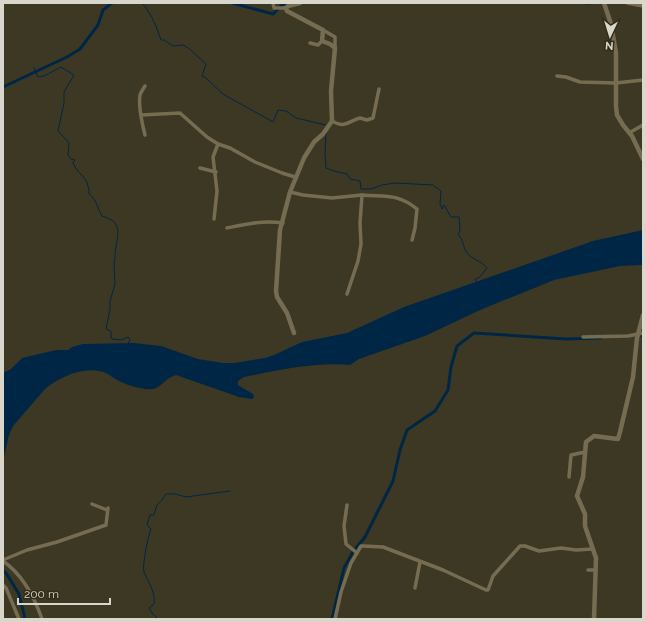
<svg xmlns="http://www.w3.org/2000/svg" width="646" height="622" viewBox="0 0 646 622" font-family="Raleway,sans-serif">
<rect width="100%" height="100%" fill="#3d3824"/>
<!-- water -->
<path fill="#002645" d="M643,230V265L620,266L554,280L480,310L425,336L359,359L350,365C314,362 279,370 244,377L238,381V385L253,394L254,397L252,399L239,397L176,375C165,378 161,388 153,389C142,390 126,385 117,380C113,378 110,375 106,373C86,365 61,376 45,389L13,426L9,435L3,461V373L11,369L22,358L56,350H68L72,347L83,344L134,343L161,346L198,359L223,363H234L265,358L274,355L302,342L347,333L404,307L593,241Z"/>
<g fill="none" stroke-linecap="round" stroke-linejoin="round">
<!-- stream -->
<g stroke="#002645" stroke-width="1">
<path d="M142,3C152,14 156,26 161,40H164L173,46C176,46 180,45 183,45C192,49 198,58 206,64L202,76L206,78L223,94L273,122L278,110L286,111L296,118L326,125"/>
<path d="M34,68L38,77L44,76L61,67L74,75L64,92V103L58,131L69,143L68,155L71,159L75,160L73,162C76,174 89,175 89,194C97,200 97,208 102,216C128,223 114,239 115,259L114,262L115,284L110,301V309L106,329L111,331V337L112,339L121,340L128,337L130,339L128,344"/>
<path d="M326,133L325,154L326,168L334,171L347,174L350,179L360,181L361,189H371L382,185L395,183L433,185L441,191L440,204L442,209L444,205L451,217H459L460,231L458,234C463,239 463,247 467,253C472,260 481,260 487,268L480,277L475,279L477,283"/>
<path d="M158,619L152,613L149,608L154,604C156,592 148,582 144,572C142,565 148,536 151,529L147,525L150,515H154L157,505L162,500L166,494H175L186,497L230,491"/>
</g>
<!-- canal -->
<g stroke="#002645" stroke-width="3">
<polyline points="232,3 273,14 283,4 288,3"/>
<polyline points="585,3 590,3"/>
<polyline points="3,87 67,57 80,49 98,25 103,10 112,3"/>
<polyline points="642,336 643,335"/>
<polyline points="356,548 365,537 393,481 400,450 407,430 435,411 448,390 451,367 457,346 474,333 566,339 601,338"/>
<polyline points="3,571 6,573 19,594 25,619"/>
<polyline points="332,619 344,568 353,552"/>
</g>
<!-- minor -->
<g stroke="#766c52" stroke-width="3.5">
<polyline points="273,3 274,8 286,8"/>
<polyline points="627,3 643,6"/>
<polyline points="323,30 335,37 335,48"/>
<polyline points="310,43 318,45 322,41"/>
<polyline points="557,76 566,77 580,82 616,83 643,80"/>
<path d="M145,86C143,89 141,92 140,95C138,107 142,123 145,135"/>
<polyline points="141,115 180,113 207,137 218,144 230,148 255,162 282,173 295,177"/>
<path d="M332,121C346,129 348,121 360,118L367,120L373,118L379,89"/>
<polyline points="629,133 643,125"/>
<polyline points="200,168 216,172"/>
<polyline points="290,192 303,195 332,198 362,195 360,223 361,244 358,261 347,294"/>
<path d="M362,195C385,197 397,193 417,209L415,228L412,240"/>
<polyline points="214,219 217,191 213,157 218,144"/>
<path d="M227,228C246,224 263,220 283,223"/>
<polyline points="583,337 628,336 643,333"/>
<polyline points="569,477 571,455 585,452"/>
<polyline points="92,504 107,510"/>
<polyline points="347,505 344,526 346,544 357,553"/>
<polyline points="3,560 27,550 57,542 106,525 108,508"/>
<path d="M3,561C23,575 34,596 42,619"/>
<polyline points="588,570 596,570"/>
<polyline points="3,585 6,588 19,619"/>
<polyline points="415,588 420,562"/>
<polyline points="335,619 341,592 351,563 361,546 363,546 383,547 443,570 486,590 488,590 493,576 520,546 525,546 539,551 561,548 576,550 593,549"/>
</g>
<!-- tertiary -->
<g stroke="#766c52" stroke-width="4.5">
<polyline points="604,3 611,24 616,53 616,106 617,115 623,125 632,136 643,159"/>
<polyline points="294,333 287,313 277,297 276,291 280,230 290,192 304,158 314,142 323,134 332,121 331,91 335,48 330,44 322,41 323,30 287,11 286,8 288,6 300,3"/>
<polyline points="594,619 596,558 585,526 585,514 577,496 583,477 586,442 594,436 618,439 620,432 633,377 637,338 643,315"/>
</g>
</g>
<!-- border -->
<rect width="646" height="622" fill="none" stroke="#d9d6cb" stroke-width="8"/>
<!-- north arrow -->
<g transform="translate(610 36) rotate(184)" stroke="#322d1a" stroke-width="3" paint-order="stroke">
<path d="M0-3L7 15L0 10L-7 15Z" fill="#d9d6cb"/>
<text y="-6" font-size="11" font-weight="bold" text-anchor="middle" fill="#d9d6cb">N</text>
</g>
<!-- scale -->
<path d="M18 598v6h92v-6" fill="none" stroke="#d9d6cb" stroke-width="2"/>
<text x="24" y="598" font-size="12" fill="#d9d6cb" stroke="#322d1a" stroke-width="3" paint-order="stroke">200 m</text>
</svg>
